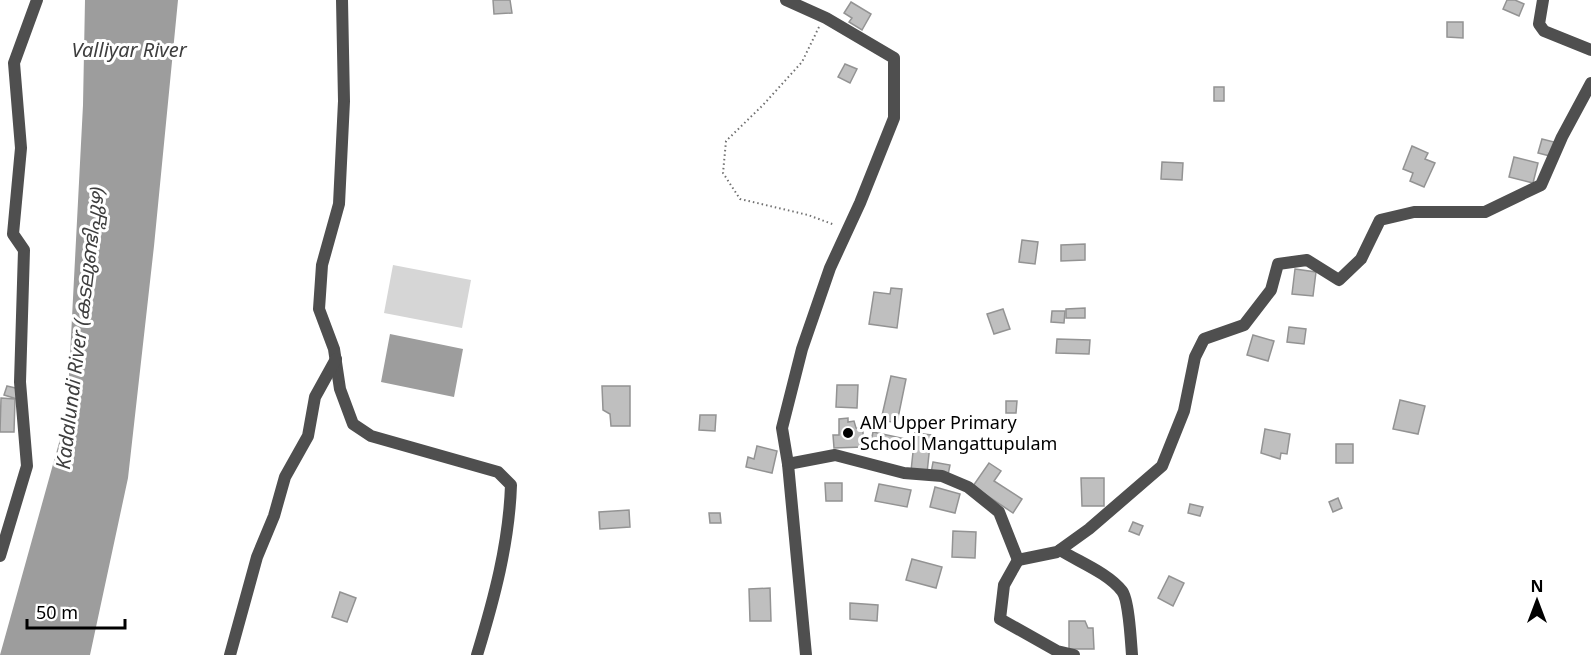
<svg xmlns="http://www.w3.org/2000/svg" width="1591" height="655" viewBox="0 0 1591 655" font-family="'Noto Sans','Noto Sans Malayalam',sans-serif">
<rect width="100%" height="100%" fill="#fff"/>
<!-- green -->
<polygon fill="#d6d6d6" points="393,265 471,280 462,328 384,313"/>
<!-- water -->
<g fill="#9d9d9d">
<polygon points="85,0 178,0 154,246 128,478 90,655 0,655 67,414 83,105"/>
<polygon points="390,334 463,349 454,397 381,382"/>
</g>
<!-- building -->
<g fill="#bfbfbf" stroke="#939393" stroke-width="1.5">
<polygon points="493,0 510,0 512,13 494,14"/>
<polygon points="1507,0 1515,0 1524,4 1519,16 1503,9"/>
<polygon points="851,2 871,14 862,30 849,22 852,18 844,13"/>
<polygon points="1447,22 1463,22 1463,38 1447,37"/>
<polygon points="845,64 857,69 850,83 838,77"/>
<rect x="1214" y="87" width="10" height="14"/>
<polygon points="1542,139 1554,142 1550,156 1538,153"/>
<polygon points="1412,146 1428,153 1425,159 1435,163 1424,187 1410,181 1413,173 1403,169"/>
<polygon points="1514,157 1538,163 1533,183 1509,177"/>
<polygon points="1162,162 1183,163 1182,180 1161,179"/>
<polygon points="1022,240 1038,242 1035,264 1019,262"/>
<polygon points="1085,244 1085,260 1061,261 1061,245"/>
<polygon points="1295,269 1316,272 1313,296 1292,294"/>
<polygon points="891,288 902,289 897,328 869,324 874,292 890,294"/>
<polygon points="1085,308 1085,318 1066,318 1066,309"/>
<polygon points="1003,309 1010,329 994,334 987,314"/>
<polygon points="1052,311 1065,311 1064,323 1051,322"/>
<polygon points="1289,327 1306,329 1304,344 1287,342"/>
<polygon points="1253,335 1274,341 1268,361 1247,355"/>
<polygon points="1057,339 1090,340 1089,354 1056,353"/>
<polygon points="891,376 906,379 897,423 881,420"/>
<polygon points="837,385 858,385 857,408 836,407"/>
<polygon points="7,386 20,389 17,399 4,395"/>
<polygon points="602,386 630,386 630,426 611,426 610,414 603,410"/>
<polygon points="1,398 15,399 14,432 0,432"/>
<polygon points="1400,400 1425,406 1418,434 1393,429"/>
<polygon points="1006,401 1017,401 1016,413 1006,413"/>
<polygon points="700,415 716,415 715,431 699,430"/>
<polygon points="848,418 848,422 854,421 856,428 863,430 863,447 834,448 833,435 839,435 839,419"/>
<polygon points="1265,429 1290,434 1287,454 1281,453 1280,459 1261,453"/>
<polygon points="873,432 906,439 904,449 871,442"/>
<polygon points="915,433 931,435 927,473 911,471"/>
<rect x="1336" y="444" width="17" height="19"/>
<polygon points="757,446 777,451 772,473 746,467 748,457 754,459"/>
<polygon points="933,462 950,465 948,475 931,473"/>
<polygon points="989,463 1001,471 994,481 1022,499 1013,513 973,486"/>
<polygon points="1081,478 1104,478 1104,506 1082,506"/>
<polygon points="825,483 842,483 842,501 826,501"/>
<polygon points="879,484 911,490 907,507 875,501"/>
<polygon points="935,487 960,494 955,513 930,507"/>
<polygon points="1338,498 1342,508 1333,512 1329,502"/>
<polygon points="1190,504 1203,507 1200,516 1188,513"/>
<polygon points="629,510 630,527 600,529 599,512"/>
<polygon points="709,513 720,513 721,523 710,523"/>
<polygon points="1133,522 1143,526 1139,535 1129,531"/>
<polygon points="953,531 976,532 975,558 952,557"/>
<polygon points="912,559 942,567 936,588 906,580"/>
<polygon points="1169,576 1184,583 1173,606 1158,598"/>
<polygon points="770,588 771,621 750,621 749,589"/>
<polygon points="340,592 356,598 347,622 332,617"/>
<polygon points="850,603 878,605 877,621 850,619"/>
<polygon points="1069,621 1085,621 1088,628 1093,628 1094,649 1069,649"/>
</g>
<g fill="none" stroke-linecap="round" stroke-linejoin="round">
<!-- path -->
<polyline stroke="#717171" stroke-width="2" stroke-dasharray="1.5 3" stroke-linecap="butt" points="819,27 802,62 763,105 726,141 723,173 740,199 808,215 835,225"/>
<!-- street -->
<g stroke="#4f4f4f" stroke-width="12">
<path d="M342,0L344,101L339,204L322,265L319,309L334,349L340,389L353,424L371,436L498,472L511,485C509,544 494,599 477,655"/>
<polyline points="786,0 826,18 894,58 894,118 860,203 830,268 802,349 782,428 788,464 806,655"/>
<polyline points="1543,0 1539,24 1544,31 1591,50"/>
<polyline points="788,464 835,455 904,473 942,476 968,487 999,512 1018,560"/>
<path d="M1060,550C1079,562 1108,573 1122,591C1129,600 1131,643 1132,655"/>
<polyline points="0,556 27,466 20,382 24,250 13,234 21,148 14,63 37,0"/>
<polyline points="1018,560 1057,552 1089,529 1162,466 1184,411 1195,357 1204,339 1244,325 1271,290 1278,264 1307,260 1339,280 1361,259 1380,220 1414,212 1485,212 1541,185 1562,137 1591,83"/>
<polyline points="1018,560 1004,585 1000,619 1057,651 1074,655"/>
<polyline points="230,655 257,557 274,516 285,477 308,436 315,397 336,359"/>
</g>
</g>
<!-- markers -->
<circle fill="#000" stroke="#fff" stroke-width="2" cx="848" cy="433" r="6"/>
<g text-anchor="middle" stroke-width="6" stroke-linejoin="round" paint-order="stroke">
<!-- poi labels -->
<g font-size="18" fill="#000" stroke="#fff" text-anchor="start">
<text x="860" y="429">AM Upper Primary<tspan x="860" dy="21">School Mangattupulam</tspan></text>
</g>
<!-- water labels -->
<g font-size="20" font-style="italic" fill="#3e3e3e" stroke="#fff">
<text x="129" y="57">Valliyar River</text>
<text transform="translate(80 328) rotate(-83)" y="7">Kadalundi River (കടലുണ്ടിപ്പുഴ)</text>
</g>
</g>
<!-- north arrow -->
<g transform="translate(1537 601)" stroke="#ffffff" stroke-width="4.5" paint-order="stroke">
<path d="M0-4.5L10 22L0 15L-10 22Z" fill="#000000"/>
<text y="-9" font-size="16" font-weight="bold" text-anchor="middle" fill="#000000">N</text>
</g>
<!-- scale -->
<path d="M27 619v9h98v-9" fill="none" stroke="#000000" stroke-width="3"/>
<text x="36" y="619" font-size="18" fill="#000000" stroke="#ffffff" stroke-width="4.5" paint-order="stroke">50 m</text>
</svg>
